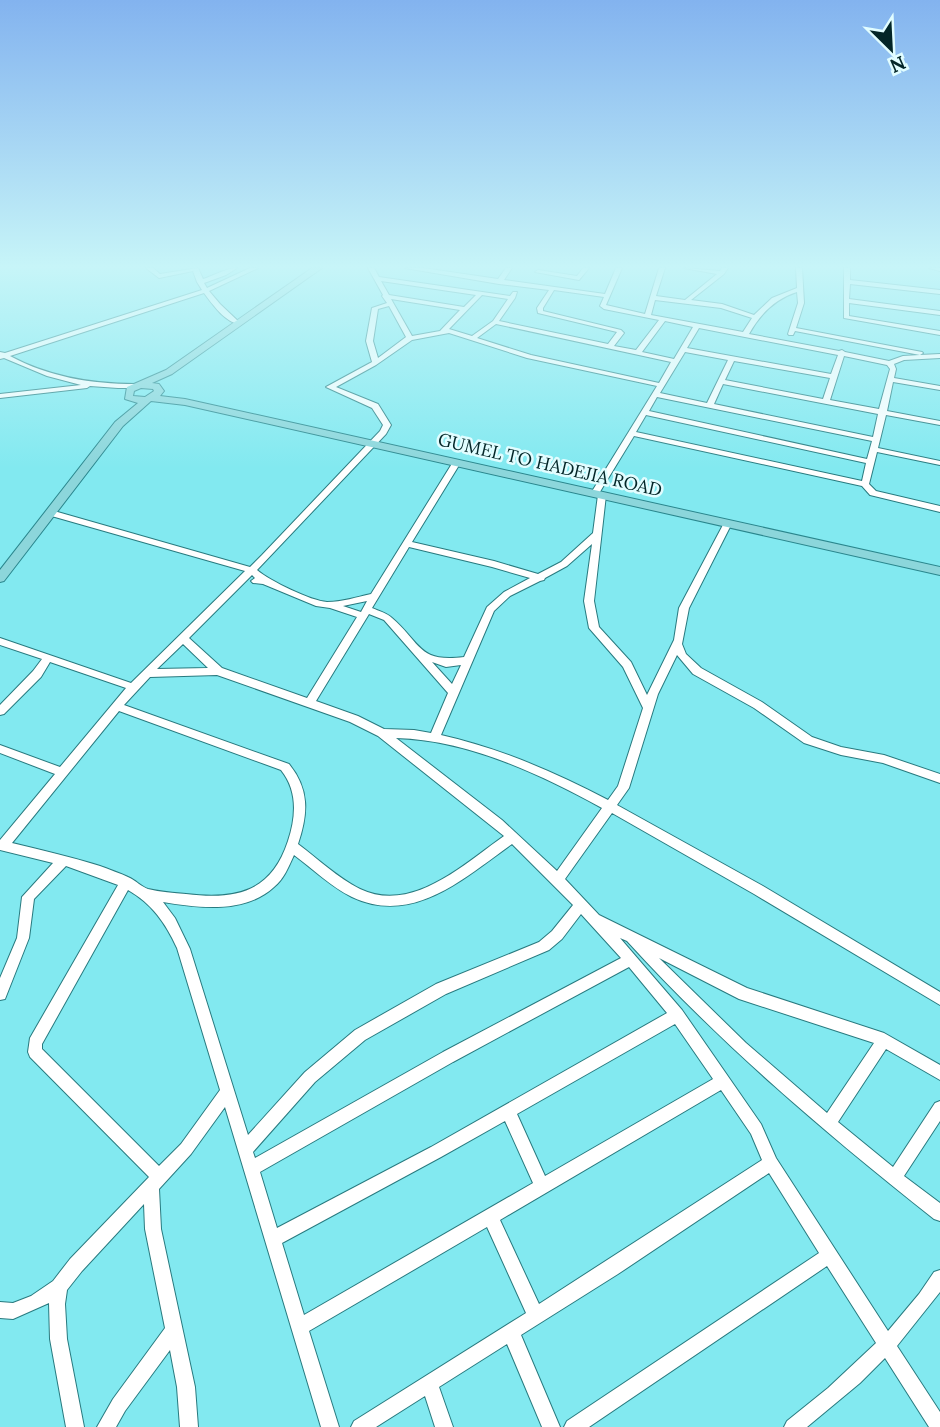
<svg xmlns="http://www.w3.org/2000/svg" width="940" height="1427" viewBox="0 0 940 1427" font-family="Lora,serif">
<rect width="100%" height="100%" fill="#82e9f0"/>
<g fill="none" stroke-linecap="round" stroke-linejoin="round">
<!-- minor casing -->
<g stroke="#287a7f" stroke-width="2">
<g id="minor">
<path d="M146,268H153L160,274L198,268L203,279C213,276 226,268 237,268L226,275L204,283L207,288L250,268H258L209,291L220,304L239,322V324C225,322 213,305 204,293L10,356C49,377 91,384 135,384H138V388H118L90,386L87,388L0,398V394L81,385L47,376L4,358L0,359V352L5,353L202,290L197,282L193,271L159,278Z"/>
<path d="M368,268H374L379,277L510,296L513,292H517L515,298L499,321L608,344L617,332L538,313L537,308L549,290L499,284L405,268H423L498,279L506,268H512L504,280L605,294L616,268H622L606,305L645,314L659,268H665L656,296L685,300L717,274L684,268L720,271L722,268H728L724,274L691,300L722,304L754,315L772,298L797,288L796,268H802L804,303L796,328L922,352L923,353L920,355L940,354V358L904,360L894,364L896,369L894,378L940,386V390L893,382L887,411L940,421V425L886,415L878,448L940,461V465L877,452L869,484L876,491L940,506V512L870,495L862,486L634,436L598,495H592L591,493L657,386L527,358L449,333L412,340L376,365L336,387L378,404L391,425L386,434L257,570C270,581 311,601 327,602C342,602 357,597 371,594L453,462L457,460L461,462L412,542L494,561L538,574L561,562L593,533L598,495L599,493H605L606,495L594,601L599,627L631,662L647,695L674,640L679,608L724,523L725,521H731L732,523L689,608L682,644L686,654L701,668L762,702L812,737L841,747L884,755L940,774V783L883,763L841,755L804,743L754,708L693,674L677,655L658,694L629,788L617,805L763,886L940,992V1005L754,894L612,813L565,879L599,915L747,988L884,1033L940,1065V1080L886,1049L838,1122L893,1167L935,1103L940,1101V1121L904,1176L940,1203V1221L934,1219C825,1133 721,1044 627,941L620,938L682,1010L761,1124L776,1158L888,1331L919,1294L934,1272L940,1270V1292L897,1346L940,1412V1427H929L885,1358L860,1383L807,1427H784L787,1421L828,1388L876,1343L827,1266L589,1427H564L567,1421L819,1253L769,1173L618,1274L521,1335L560,1427H542L507,1344L439,1387L453,1427H435L425,1396L376,1427H351L354,1421L526,1313L487,1227L309,1331L339,1427H321L225,1107L191,1154L159,1189L161,1229L195,1387L198,1427H180L177,1387L170,1350L125,1411L116,1427H97L113,1399L165,1328L145,1229L144,1204L82,1271L67,1290L65,1304L67,1339L84,1427H66L50,1339L49,1303L13,1319L0,1318V1302L13,1303L31,1296L53,1281L70,1259L149,1177L30,1057L28,1052L30,1038L118,885L66,866L34,899L29,938L5,999L0,1000V978L17,938L22,897L53,863L0,850V840L55,774L0,753V745L60,767L126,688L50,662L41,677L4,714L0,715V705L33,671L42,659L0,645V638L131,683L245,571L48,515V511H54L250,567L262,555L380,431L383,425L372,408L326,387L372,362L366,341L372,308L387,303L382,296L383,295ZM381,281L476,295L464,307L389,295ZM554,290L604,297L600,306L604,309L659,320L636,350L614,346L624,333L621,330L543,311V308ZM797,292L798,303L788,334L789,335H793L795,331L920,355L903,356L889,361L845,352L842,350L839,351L749,334C760,314 775,299 797,292ZM482,295L508,299L493,321L472,336L449,329ZM391,299L460,310L440,331L412,336ZM655,300L721,308L752,318L743,332L651,315ZM389,306L406,337L378,358L373,341L378,309ZM665,321L693,327L674,359L642,352ZM496,324L671,362L659,383L531,355L477,338ZM699,328L838,355L831,374L687,348ZM685,352L728,360L707,403L660,393ZM844,356L887,365L890,369L879,409L830,400ZM734,361L830,378L823,399L725,380ZM723,384L878,414L873,437L714,404ZM657,397L872,441L867,459L649,411ZM646,415L866,463L862,481L636,432ZM592,544L584,601L589,628L623,667L643,708L618,786L608,800C555,772 499,748 441,735L494,611L510,596L540,581L544,580L545,578L567,566ZM409,547L492,567L530,578L504,592L487,607L464,657C418,663 421,643 392,618C387,613 379,611 372,608ZM252,575L255,578L251,581L253,583L263,584L316,606L330,608L357,617L307,698L222,668L189,638ZM367,601L361,612L343,606ZM369,614L384,620L448,693L431,733L414,730L384,729L358,716L316,701ZM183,644L208,668L157,669ZM432,662L446,667L461,665L452,684ZM217,675L350,722L378,736L504,836C464,864 412,914 360,889C338,878 318,859 298,844C308,814 310,790 289,764L124,705L150,677ZM119,711L281,770C298,791 296,817 288,841C271,893 235,900 186,894C174,893 160,892 148,889C142,887 136,881 130,878C120,873 110,870 100,866C71,857 41,850 12,843ZM396,738C468,740 540,774 602,808L557,871L502,820ZM512,844L573,905L552,931L539,942L436,984L355,1030L305,1072L248,1135L190,949L175,918L163,902C199,908 245,914 274,887C284,879 289,866 294,855C313,869 331,887 352,897C413,926 464,878 512,844ZM128,890C152,904 165,922 177,948L220,1090L181,1144L159,1166L42,1049V1044ZM581,914L621,958L443,1052L255,1158L253,1152L315,1082L365,1040L446,994L549,950L562,939ZM659,958L739,999L874,1043L827,1113L746,1043ZM629,967L667,1013L431,1147L277,1228L260,1172L453,1062ZM675,1024L713,1079L545,1176L517,1114ZM721,1090L751,1134L762,1160L539,1304L500,1220ZM505,1121L533,1183L304,1315L282,1243L441,1157Z"/>
<polygon points="583,268 589,268 579,280 535,272 538,270 577,276"/>
<polygon points="844,268 850,268 850,280 940,290 940,294 850,284 849,299 940,311 940,315 849,303 849,316 940,331 940,335 844,318"/>
<polygon points="929,268 940,268 940,271"/>
</g>
</g>
<!-- major casing -->
<g stroke="#2a868d" stroke-width="2">
<path id="major" d="M312,268H322L172,374L152,383L159,384L164,391L160,396L185,399L940,567V575L185,405L151,401L123,426L4,581L0,582V570L115,422L138,403L125,399L127,387L166,370ZM141,388L153,389L154,391L145,397L133,396L134,391Z"/>
</g>
<!-- minor -->
<use href="#minor" fill="#fff" fill-rule="evenodd"/>
<!-- major -->
<use href="#major" fill="#8cd6db" fill-rule="evenodd"/>
</g>
<!-- sky -->
<linearGradient id="sky" x2="0" y2="1"><stop stop-color="#83b3ef"/><stop offset="0.57" stop-color="#c7f5f8"/><stop offset="1" stop-color="#c7f5f8" stop-opacity="0"/></linearGradient>
<rect width="940" height="468" fill="url(#sky)"/>
<g text-anchor="middle" stroke-width="5" stroke-linejoin="round" paint-order="stroke">
<!-- far-street labels -->
<g font-size="18" fill="#032628" stroke="#e1fdff">
<text transform="translate(550 465) rotate(13)" y="6">GUMEL TO HADEJIA ROAD</text>
</g>
</g>
<!-- north arrow -->
<g transform="translate(891 49) rotate(156)" stroke="#e1fdff" stroke-width="5" paint-order="stroke">
<path d="M0-5L12 26L0 18L-12 26Z" fill="#032628"/>
<text y="-10" font-size="19" font-weight="bold" text-anchor="middle" fill="#032628">N</text>
</g>
</svg>
